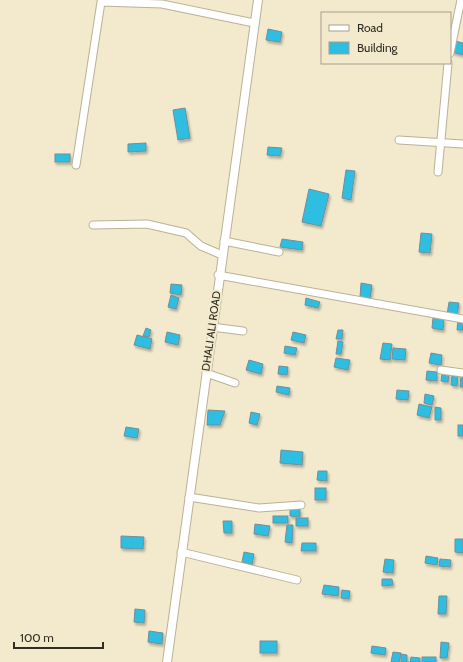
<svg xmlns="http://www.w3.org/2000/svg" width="463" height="662" viewBox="0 0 463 662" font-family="Cabin,sans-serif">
<defs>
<filter id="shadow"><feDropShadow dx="1.5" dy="2.5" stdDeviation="1" flood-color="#0004"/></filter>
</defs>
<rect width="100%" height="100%" fill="#f3eace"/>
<!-- building -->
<g fill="#2dbee1" stroke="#708f99" filter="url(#shadow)">
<polygon points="268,29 282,32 280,42 266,40"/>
<polygon points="455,41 463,43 463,55 452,52"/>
<polygon points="185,108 190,138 178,140 173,110"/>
<polygon points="146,143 146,151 128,152 128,144"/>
<polygon points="268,147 282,148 280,156 267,155"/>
<rect x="55" y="154" width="15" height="8"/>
<polygon points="346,170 355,171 351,200 342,198"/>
<polygon points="309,189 329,194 321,226 302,222"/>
<polygon points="421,233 432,234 430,253 419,252"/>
<polygon points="282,239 303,242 302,250 280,247"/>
<polygon points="361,283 372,285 370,299 360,297"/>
<polygon points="171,284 182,285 181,295 170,293"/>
<polygon points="171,295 179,298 176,309 168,307"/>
<polygon points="306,298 320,302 318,308 305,305"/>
<polygon points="449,302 459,303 457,316 447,315"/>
<polygon points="433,318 444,319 443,330 432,328"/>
<polygon points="458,320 463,320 463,330 457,330"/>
<polygon points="146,328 151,330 149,337 143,336"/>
<polygon points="338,330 343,330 342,339 336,339"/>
<polygon points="167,332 180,335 178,345 165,342"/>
<polygon points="293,332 306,335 304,343 291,340"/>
<polygon points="137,335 152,339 150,349 134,345"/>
<polygon points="338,341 343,342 341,354 336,354"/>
<polygon points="383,343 392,344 390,360 380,359"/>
<polygon points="285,346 297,348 295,355 284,353"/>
<polygon points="393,348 406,349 405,360 392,359"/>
<polygon points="431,353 442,355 441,365 429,363"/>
<polygon points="336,358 350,360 348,370 334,367"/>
<polygon points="249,360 263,364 261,374 246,370"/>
<polygon points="279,366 288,367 287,375 278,374"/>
<polygon points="427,371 437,372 437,381 426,380"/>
<polygon points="442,373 449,373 448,382 441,381"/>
<polygon points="452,375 458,375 457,386 451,385"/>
<polygon points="461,375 463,375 463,387 460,387"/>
<polygon points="277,386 290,388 289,395 276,392"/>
<polygon points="397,390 409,391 408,400 396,399"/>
<polygon points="425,394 434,396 432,405 424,403"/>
<polygon points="419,404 432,407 429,418 417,415"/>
<polygon points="435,407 441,408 441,420 435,420"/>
<polygon points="208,410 225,411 220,425 207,425"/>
<polygon points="251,412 260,414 257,425 249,423"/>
<rect x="458" y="425" width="5" height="11"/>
<polygon points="126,427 139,429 137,438 124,436"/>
<polygon points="281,450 303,452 302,465 280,463"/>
<polygon points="318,471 327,471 327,481 317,480"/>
<rect x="315" y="488" width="11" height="12"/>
<polygon points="290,509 300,509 300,517 290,516"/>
<rect x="273" y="516" width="15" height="7"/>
<rect x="296" y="518" width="12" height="8"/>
<polygon points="223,521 232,521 232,533 224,533"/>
<polygon points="255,524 270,526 268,536 254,534"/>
<polygon points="287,525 293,525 292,543 285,542"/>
<polygon points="121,536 144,537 143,549 121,548"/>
<polygon points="455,539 463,539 463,553 455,552"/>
<polygon points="302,543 316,543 316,551 301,551"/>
<polygon points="244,552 254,554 252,565 242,562"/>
<polygon points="426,556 438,558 437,565 425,563"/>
<polygon points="385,559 394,560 393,573 383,572"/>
<polygon points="440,559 451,560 450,567 439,566"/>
<polygon points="382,579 392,579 393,585 382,586"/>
<polygon points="324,585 339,587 338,596 322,594"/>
<polygon points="342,590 350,591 349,599 341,598"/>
<polygon points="439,596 447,596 446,614 438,614"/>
<polygon points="135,609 145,610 144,623 134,622"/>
<polygon points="149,631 163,633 162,644 148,642"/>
<rect x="260" y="641" width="17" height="12"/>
<polygon points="441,642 449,643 447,658 440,658"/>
<polygon points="372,646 386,648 385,655 371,653"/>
<polygon points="393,652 401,653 399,662 391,662"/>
<polygon points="401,654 407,655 407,662 401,662"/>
<polygon points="411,657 420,658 420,662 410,662"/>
<rect x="422" y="657" width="14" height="5"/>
</g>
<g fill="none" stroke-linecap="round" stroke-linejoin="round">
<!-- minor casing -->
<g stroke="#bab196" stroke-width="9">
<g id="minor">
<polyline points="450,53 461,0"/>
<polyline points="399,140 463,144"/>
<polyline points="76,165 101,2 162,4 254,23"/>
<polyline points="438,172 448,63"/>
<polyline points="93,225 147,224 186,233 201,246 222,255"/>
<polyline points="224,241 279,252"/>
<polyline points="218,275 463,319"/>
<polyline points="212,327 243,331"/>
<polyline points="441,370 463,373"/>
<polyline points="206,373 235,383"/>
<polyline points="189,497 259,508 301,505"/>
<polyline points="181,552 297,580"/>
</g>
</g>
<!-- tertiary casing -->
<g stroke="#bab196" stroke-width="10">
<polyline id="tertiary" points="167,662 258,0"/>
</g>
<!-- minor -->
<use href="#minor" stroke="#fff" stroke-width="7"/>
<!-- tertiary -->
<use href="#tertiary" stroke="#fff" stroke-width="8"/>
</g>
<g text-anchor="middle" stroke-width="4" stroke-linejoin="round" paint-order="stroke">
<!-- street labels -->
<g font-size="11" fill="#302d22" stroke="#f3eace">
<text transform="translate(211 331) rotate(-82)" y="4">DHALI ALI ROAD</text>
</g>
</g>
<!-- legend -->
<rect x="321" y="12" width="130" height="52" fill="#f3eace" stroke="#a59e89"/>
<rect x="329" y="25" width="20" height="6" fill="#ffffff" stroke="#a59e89"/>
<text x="357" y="32" font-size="12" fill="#302d22">Road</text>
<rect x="329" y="42" width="20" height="12" fill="#2dbee1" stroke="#a59e89"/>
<text x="357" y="52" font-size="12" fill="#302d22">Building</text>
<!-- scale -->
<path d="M14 642v6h89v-6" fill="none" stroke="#302d22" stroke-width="2"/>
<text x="20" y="642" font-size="12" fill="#302d22" stroke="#f3eace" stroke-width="3" paint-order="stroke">100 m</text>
</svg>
